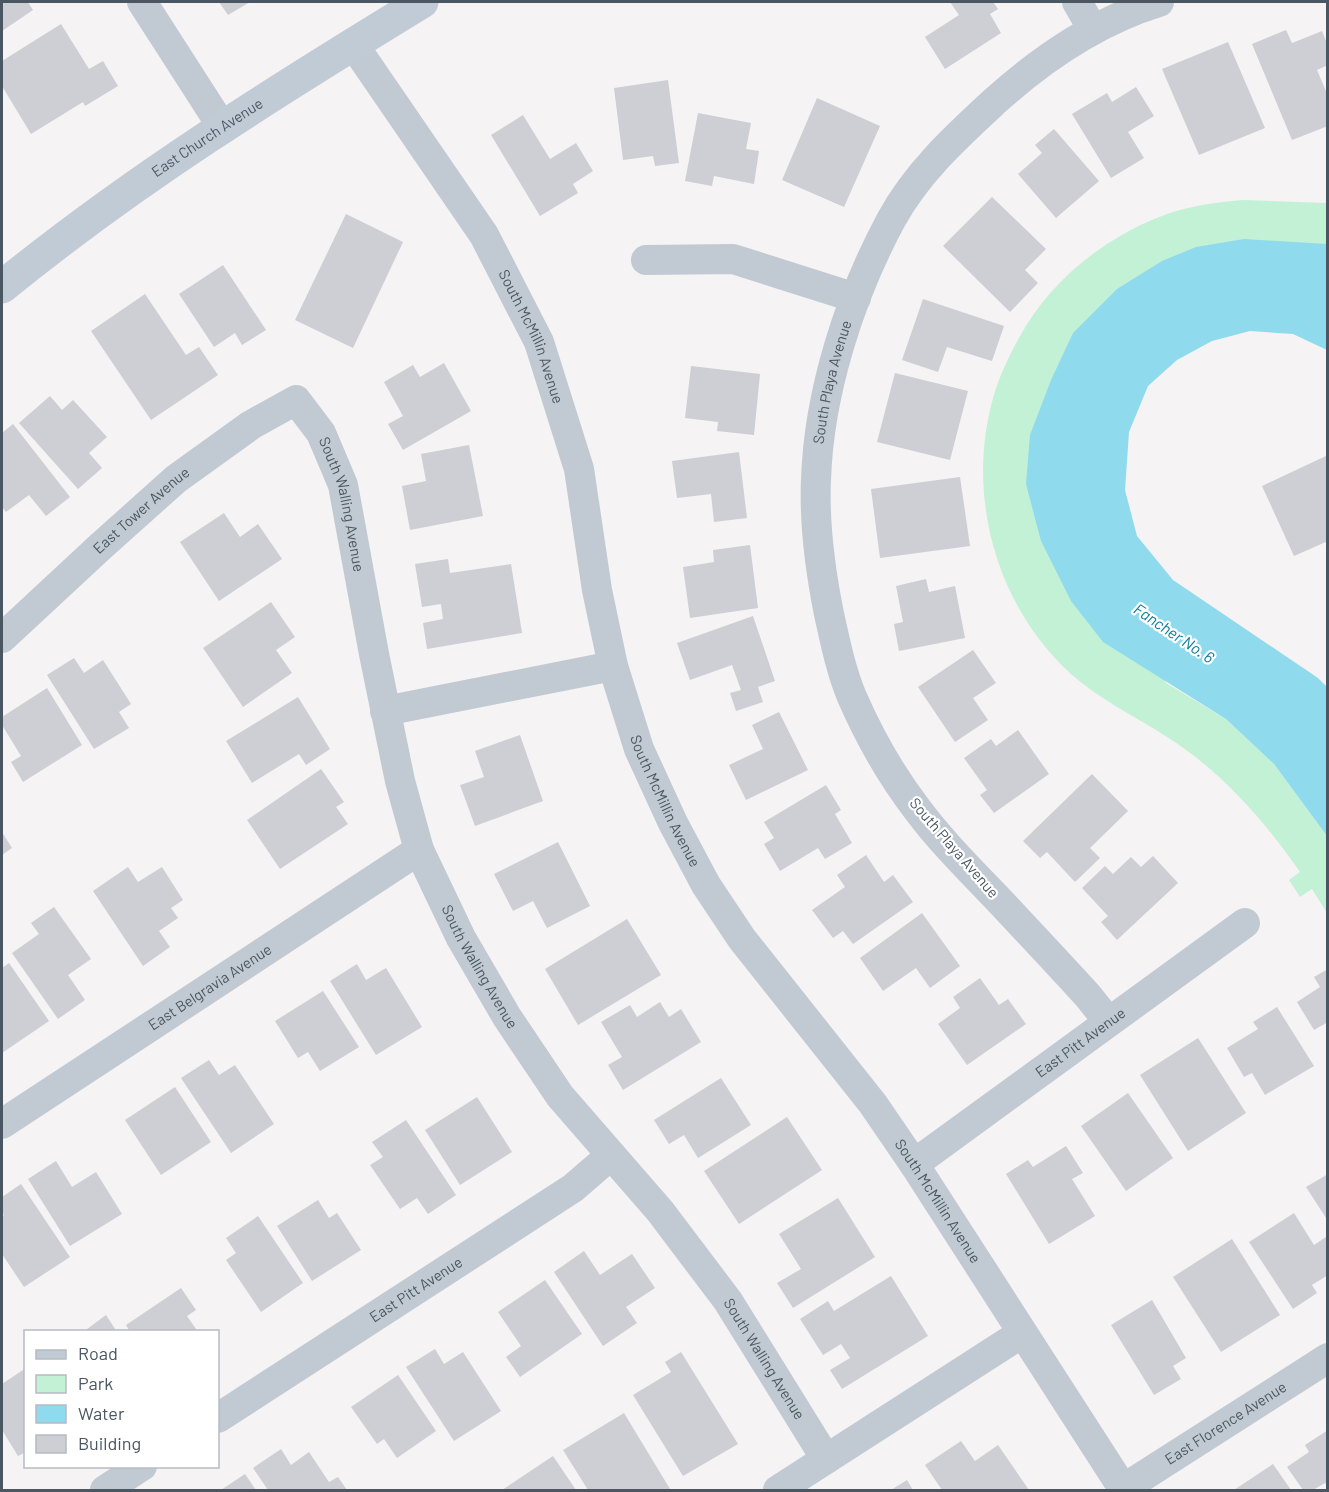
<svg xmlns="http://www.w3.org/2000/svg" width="1329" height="1492" viewBox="0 0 1329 1492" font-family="Barlow,sans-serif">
<rect width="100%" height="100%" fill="#f5f3f3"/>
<!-- green -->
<path fill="#c3f1d5" d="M1244,200L1327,203V244H1319L1073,333L1166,683L1226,719L1274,764L1327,836V913L1312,889L1300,897L1289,880L1300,872C1264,820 1221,771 1167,737C1135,716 1100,700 1071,674C995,605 965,493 994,395C1000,375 1009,356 1019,338C1050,280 1107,235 1170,213C1194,205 1219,202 1244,200Z"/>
<!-- water -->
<polygon fill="#90daee" points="1244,239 1327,244 1327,350 1293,334 1250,331 1212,341 1177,360 1148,386 1129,432 1125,490 1137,536 1173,580 1318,678 1327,687 1327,836 1274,764 1226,719 1103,642 1071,601 1041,541 1026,484 1030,435 1051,380 1073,333 1117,289 1162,261 1196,247"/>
<!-- building -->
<g fill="#cdcfd5">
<polygon points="2,2 28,2 33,10 2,31"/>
<polygon points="219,2 250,2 228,15"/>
<polygon points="950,2 993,2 998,9 990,14 1001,33 945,69 925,37 959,15"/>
<polygon points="61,24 89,69 103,61 118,86 85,106 83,102 31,134 2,86 2,61"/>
<polygon points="1286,30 1292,43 1322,31 1328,46 1328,65 1317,70 1328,96 1328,126 1292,140 1252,44"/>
<polygon points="1228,42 1265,128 1199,155 1162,69"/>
<polygon points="668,80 679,163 655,166 653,156 623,160 614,88"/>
<polygon points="1136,87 1154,116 1128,132 1144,158 1111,178 1072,114 1107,93 1112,102"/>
<polygon points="817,98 880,126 844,207 782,180"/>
<polygon points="698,113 751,123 746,149 759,151 754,184 714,176 712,186 685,181"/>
<polygon points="523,115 550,159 576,143 593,171 573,184 578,193 540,216 491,135"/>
<polygon points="1054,129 1099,181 1056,218 1018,174 1042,153 1035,145"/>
<polygon points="992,197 1046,249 1025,270 1038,283 1010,312 943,246"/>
<polygon points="346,214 403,242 353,348 295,320"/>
<polygon points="223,265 266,330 242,345 235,333 214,347 179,294"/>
<polygon points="145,294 186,355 199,347 218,375 151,420 91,331"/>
<polygon points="923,299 1004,326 992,361 947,347 938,372 902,360"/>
<polygon points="444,363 471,411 403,450 388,424 403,416 384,382 413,365 420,377"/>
<polygon points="691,366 760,374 754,435 717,431 718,422 685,418"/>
<polygon points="895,373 968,391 950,460 877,442"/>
<polygon points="50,396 62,410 73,400 107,437 89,453 102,468 78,489 19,423"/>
<polygon points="13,424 70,497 46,516 29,495 6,512 2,507 2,433"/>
<polygon points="469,445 483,516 410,530 402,486 426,481 421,454"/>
<polygon points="739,452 747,518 714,522 711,494 677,498 672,461"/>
<polygon points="1328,455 1328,541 1294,556 1262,486"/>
<polygon points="960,477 970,546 880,558 871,489"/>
<polygon points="224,513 240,537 258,524 282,559 219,601 180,542"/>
<polygon points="750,545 758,608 690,618 683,567 714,562 713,550"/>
<polygon points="448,559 450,573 511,564 522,633 427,649 423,623 443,619 441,604 422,607 415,564"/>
<polygon points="926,579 929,592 955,586 965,638 899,651 894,624 903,622 896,586"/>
<polygon points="271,602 295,637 276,650 292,673 243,707 203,648"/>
<polygon points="753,616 775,681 758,687 763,702 736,711 730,693 741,690 732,665 690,680 677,643"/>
<polygon points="973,650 996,683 973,698 988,720 955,742 918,687"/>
<polygon points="74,658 84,673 103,660 131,704 119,712 129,728 94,749 47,675"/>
<polygon points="47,688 82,745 23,782 11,762 21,756 2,725 2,717"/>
<polygon points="298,697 330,749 306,765 299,754 252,783 226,741"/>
<polygon points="779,712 808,770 746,800 729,765 763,749 752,725"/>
<polygon points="1018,730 1049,774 994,813 980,795 987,790 964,758 991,739 996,746"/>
<polygon points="520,735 543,801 475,826 460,785 484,777 475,751"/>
<polygon points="321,769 344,802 336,807 348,824 280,869 247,820"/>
<polygon points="1092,774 1128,811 1090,848 1100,858 1075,882 1047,852 1040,858 1023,841"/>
<polygon points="826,785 841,810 835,814 852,843 825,859 818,848 780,871 764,844 774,838 764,822"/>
<polygon points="2,832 12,848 2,855"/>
<polygon points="558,842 590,906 547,928 533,901 513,911 494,874"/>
<polygon points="866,855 884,882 893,875 913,902 853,944 843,931 833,938 812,910 845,887 837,875"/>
<polygon points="1153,856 1178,883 1117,940 1101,922 1108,916 1082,888 1105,866 1113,874 1131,857 1141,867"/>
<polygon points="128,867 138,882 162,867 183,900 171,908 178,918 159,931 170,947 143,966 93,891"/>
<polygon points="54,907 91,959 68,975 85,1000 58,1019 12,953 39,934 31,923"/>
<polygon points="922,913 960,966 930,988 916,968 883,991 860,958"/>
<polygon points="627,919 661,975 578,1025 545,969"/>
<polygon points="9,963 49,1021 2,1053 2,968"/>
<polygon points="357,964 366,980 386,968 422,1027 376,1055 330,981"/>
<polygon points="1328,969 1328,1022 1314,1030 1297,1002 1320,987 1314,977"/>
<polygon points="980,978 999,1005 1008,999 1026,1024 967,1065 938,1024 960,1008 953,997"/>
<polygon points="323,991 359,1047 320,1071 308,1052 298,1058 275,1021"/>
<polygon points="660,1002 669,1017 681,1009 701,1042 623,1090 608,1065 622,1057 601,1022 630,1005 637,1017"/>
<polygon points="1277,1007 1314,1066 1265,1095 1252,1073 1244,1077 1227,1048 1258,1029 1253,1022"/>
<polygon points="1198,1038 1246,1113 1188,1151 1140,1075"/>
<polygon points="209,1060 219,1075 235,1065 274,1124 231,1153 181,1078"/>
<polygon points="721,1078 751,1125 698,1158 684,1135 669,1144 654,1120"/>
<polygon points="175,1087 211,1142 161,1175 125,1120"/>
<polygon points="1128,1093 1173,1158 1126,1191 1081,1126"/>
<polygon points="477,1097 512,1152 460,1185 425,1130"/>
<polygon points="787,1117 822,1170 739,1224 704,1171"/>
<polygon points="406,1120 456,1195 428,1214 417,1198 400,1209 370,1165 383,1157 372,1142"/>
<polygon points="1066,1146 1083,1173 1072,1179 1095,1216 1049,1244 1006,1174 1028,1160 1033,1167"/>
<polygon points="56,1161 72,1187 96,1172 122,1214 70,1246 28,1179"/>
<polygon points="1328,1174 1328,1221 1306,1187"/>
<polygon points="21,1184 70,1257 24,1287 2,1254 2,1217 4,1215 2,1212 2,1197"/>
<polygon points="838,1198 875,1257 793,1308 777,1283 801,1269 779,1234"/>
<polygon points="318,1200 329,1218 337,1213 361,1250 312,1281 277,1226"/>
<polygon points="1294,1213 1314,1245 1326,1237 1328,1240 1328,1275 1312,1285 1317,1293 1293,1309 1249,1242"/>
<polygon points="258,1216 303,1283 261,1312 226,1260 236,1253 226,1238"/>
<polygon points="1232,1239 1280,1315 1221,1352 1173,1277"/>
<polygon points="584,1251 600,1275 632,1254 655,1288 626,1307 637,1323 603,1346 554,1272"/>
<polygon points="891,1276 928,1336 842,1389 830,1370 850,1358 841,1344 823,1355 800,1319 828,1301 834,1311"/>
<polygon points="545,1280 582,1334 520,1377 506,1357 521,1346 498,1312"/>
<polygon points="181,1288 196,1310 187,1316 198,1332 130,1332 126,1325"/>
<polygon points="1152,1300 1186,1358 1173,1366 1181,1379 1154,1395 1111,1325"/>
<polygon points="106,1315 117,1332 83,1332"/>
<polygon points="435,1349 444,1364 463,1352 501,1411 454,1441 406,1367"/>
<polygon points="681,1352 738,1444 683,1476 633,1395 671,1372 665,1362"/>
<polygon points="26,1368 26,1452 18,1456 2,1430 2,1384"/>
<polygon points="398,1375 436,1431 397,1458 384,1439 377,1444 351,1407"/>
<polygon points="624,1413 670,1489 668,1490 588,1490 563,1450"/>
<polygon points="1328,1430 1328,1487 1325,1483 1313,1490 1303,1490 1287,1467 1309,1452 1305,1445"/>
<polygon points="961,1441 975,1461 998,1445 1029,1490 942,1490 925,1465"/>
<polygon points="281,1449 291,1465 309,1452 329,1482 338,1477 347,1490 268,1490 253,1468"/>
<polygon points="553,1456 576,1490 502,1490"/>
<polygon points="1273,1464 1291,1490 1234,1490"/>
<polygon points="245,1474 256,1490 221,1490"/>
<polygon points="907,1480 913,1490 891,1490"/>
</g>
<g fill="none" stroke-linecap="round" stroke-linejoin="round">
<!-- street -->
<g stroke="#c1cad2" stroke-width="30">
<polyline points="142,2 223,128"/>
<polyline points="1077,2 1092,28"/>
<path id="s1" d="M353,44L484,235L539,342L579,469L597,590L613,666L639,749L673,823L706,885L742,939L873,1104L914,1164L1124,1490"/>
<polyline points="646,260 733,259 856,298"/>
<path id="s2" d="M2,638L100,547L176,479L251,425L296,400L321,433L343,485L374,654L400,781L419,850L461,938L507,1017L560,1096L660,1211L728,1301L826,1459"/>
<polyline points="385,711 613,666"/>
<path id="s3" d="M1108,1021L1088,996C1057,962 1026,929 995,896C968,868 940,840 917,809C891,775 869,736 852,697C841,671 835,641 829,614C820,569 814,524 816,479C819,392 850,296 891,220C917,172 957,136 996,100C1044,57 1097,21 1159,2"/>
<path id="s4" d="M2,1124L419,850"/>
<path id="s5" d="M914,1164L1245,923"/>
<path id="s6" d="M218,1418L573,1188L610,1156"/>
<path id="s7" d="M1123,1489L1328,1358"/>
<polyline points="105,1490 142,1466"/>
<polyline points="778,1490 1022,1333"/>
</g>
<!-- secondary -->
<path stroke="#c1cbd6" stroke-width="33" id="s8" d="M2,287C133,180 278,90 422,2"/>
</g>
<g text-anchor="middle" stroke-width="4.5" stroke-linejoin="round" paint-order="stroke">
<!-- street labels -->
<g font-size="15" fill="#4a5661" stroke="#fff">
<text dy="5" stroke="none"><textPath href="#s8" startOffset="254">East Church Avenue</textPath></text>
<text dy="5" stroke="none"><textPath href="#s1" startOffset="344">South McMillin Avenue</textPath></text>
<text dy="5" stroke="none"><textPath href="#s3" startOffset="736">South Playa Avenue</textPath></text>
<text dy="5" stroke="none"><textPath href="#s2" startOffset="496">South Walling Avenue</textPath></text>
<text dy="5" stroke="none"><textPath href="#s2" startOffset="189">East Tower Avenue</textPath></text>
<text dy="5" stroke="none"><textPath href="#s1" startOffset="830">South McMillin Avenue</textPath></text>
<text transform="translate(954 848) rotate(49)" y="5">South Playa Avenue</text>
<text dy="5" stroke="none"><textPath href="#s2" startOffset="982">South Walling Avenue</textPath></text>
<text dy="5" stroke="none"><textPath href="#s4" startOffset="249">East Belgravia Avenue</textPath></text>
<text dy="5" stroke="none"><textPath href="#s5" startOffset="206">East Pitt Avenue</textPath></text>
<text dy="5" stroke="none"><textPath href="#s1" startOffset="1316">South McMillin Avenue</textPath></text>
<text dy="5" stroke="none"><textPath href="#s6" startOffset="236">East Pitt Avenue</textPath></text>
<text dy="5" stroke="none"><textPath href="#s2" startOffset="1468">South Walling Avenue</textPath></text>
<text dy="5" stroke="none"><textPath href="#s7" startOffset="122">East Florence Avenue</textPath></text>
</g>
<!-- water labels -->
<g font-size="16" font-style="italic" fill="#0c7c9b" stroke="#fff">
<text transform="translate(1174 633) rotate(34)" y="6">Fancher No. 6</text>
</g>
</g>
<!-- border -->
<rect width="1329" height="1492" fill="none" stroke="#4a5661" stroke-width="6"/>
<!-- legend -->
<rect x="24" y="1330" width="195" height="138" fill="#ffffff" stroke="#b7bbc0" stroke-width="1.5"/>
<rect x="36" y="1350" width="30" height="9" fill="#c1cbd6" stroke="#b7bbc0" stroke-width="1.5"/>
<text x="78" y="1360" font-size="18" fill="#4a5661">Road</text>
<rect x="36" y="1375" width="30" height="18" fill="#c3f1d5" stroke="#b7bbc0" stroke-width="1.5"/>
<text x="78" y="1390" font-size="18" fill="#4a5661">Park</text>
<rect x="36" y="1405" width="30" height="18" fill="#90daee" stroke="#b7bbc0" stroke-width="1.5"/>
<text x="78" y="1420" font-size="18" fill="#4a5661">Water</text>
<rect x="36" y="1435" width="30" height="18" fill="#cdcfd5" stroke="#b7bbc0" stroke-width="1.5"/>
<text x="78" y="1450" font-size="18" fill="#4a5661">Building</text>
</svg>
